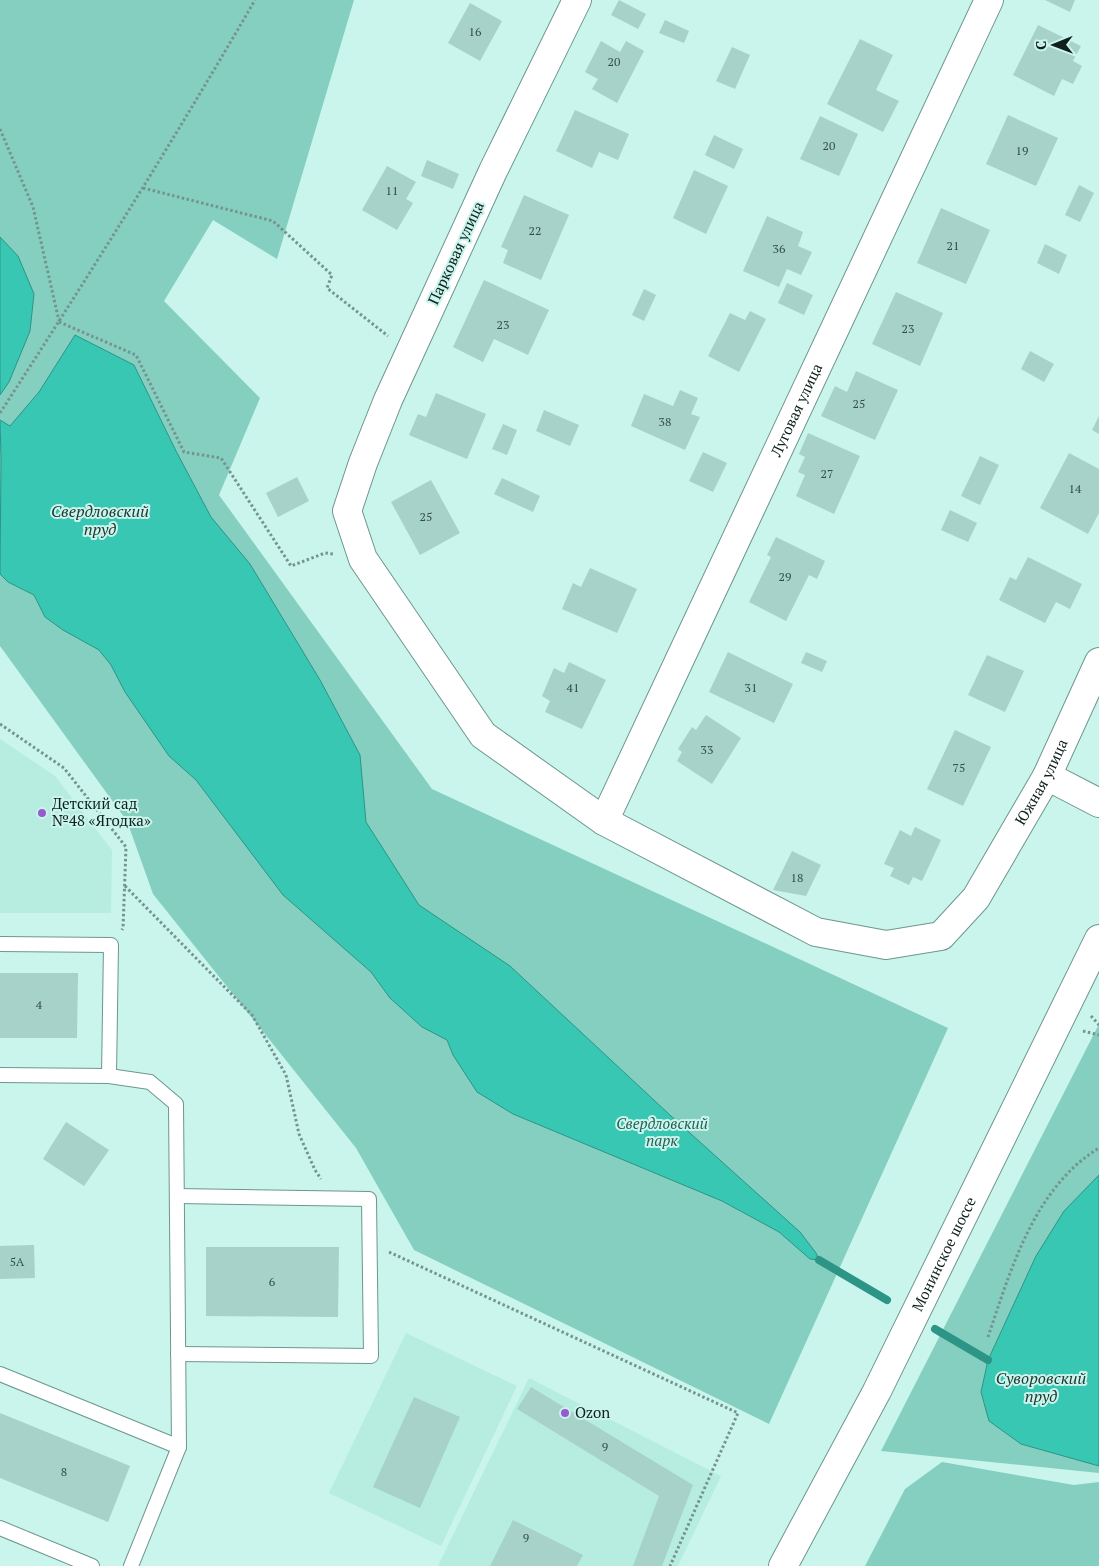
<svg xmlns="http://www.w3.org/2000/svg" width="1099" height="1566" viewBox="0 0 1099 1566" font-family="'PT Serif',serif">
<rect width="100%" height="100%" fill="#c9f5ec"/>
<!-- built -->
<g fill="#b7ede1">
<polygon points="0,739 55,776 112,850 111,913 0,913"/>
<polygon points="406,1333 517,1386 441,1546 329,1493"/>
<polygon points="529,1378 721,1476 678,1566 438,1566"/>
</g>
<!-- green -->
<g fill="#85cfc1">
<polygon points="0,0 354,0 277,259 213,220 164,301 260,398 219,495 432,789 948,1028 769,1424 414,1250 356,1148 153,894 127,821 0,646"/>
<polygon points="1099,1024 1099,1473 881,1451"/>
<polygon points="942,1462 1074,1485 1099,1482 1099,1566 865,1566 905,1489"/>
</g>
<!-- water -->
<g fill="#38c7b2" stroke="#2c9585">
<polygon points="0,237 18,256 34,294 30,331 9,382 0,395"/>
<polygon points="75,335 134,365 176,451 211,517 250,564 320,680 360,755 366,822 419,905 510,966 671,1116 800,1232 816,1253 819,1260 810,1259 779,1232 722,1201 513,1114 477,1092 453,1055 447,1040 422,1027 390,998 371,972 283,895 196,780 169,756 125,692 111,665 99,650 63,630 45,617 34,595 8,582 0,574 1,459 0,420 10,426 39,392"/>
<polygon points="1099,1175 1099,1466 1021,1444 989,1421 981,1392 988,1360 1036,1256 1064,1211"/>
</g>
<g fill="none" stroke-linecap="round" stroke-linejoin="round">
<!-- stream -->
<g stroke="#2c9585" stroke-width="8">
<polyline points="819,1260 887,1300"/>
<polyline points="935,1329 988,1360"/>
</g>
</g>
<!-- building -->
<g fill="#a6d2c9">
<polygon points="619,0 646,14 638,29 611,15"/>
<polygon points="1045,0 1075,0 1070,12"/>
<polygon points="470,3 502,21 480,61 448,43"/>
<polygon points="665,20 689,31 684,43 659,33"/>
<polygon points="1038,25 1081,46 1073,61 1082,66 1073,84 1062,79 1054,96 1013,75"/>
<polygon points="860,39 893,55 876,90 899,101 883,132 827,104"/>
<polygon points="601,41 620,52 626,41 644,51 617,103 592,89 598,79 585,72"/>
<polygon points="732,47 750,55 735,89 716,81"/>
<polygon points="575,110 629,134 618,160 599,152 592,168 556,151"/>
<polygon points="1008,115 1058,138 1036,186 986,164"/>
<polygon points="820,116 858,134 839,176 800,159"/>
<polygon points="714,135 743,149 734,169 705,155"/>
<polygon points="427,160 459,174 453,189 421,176"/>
<polygon points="387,166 416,182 406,199 413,203 397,230 362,210"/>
<polygon points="694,170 728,186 706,234 673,218"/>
<polygon points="1079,185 1094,193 1080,222 1065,215"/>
<polygon points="524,195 569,215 541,280 503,263 508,250 501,247"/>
<polygon points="941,208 990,230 966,284 917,263"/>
<polygon points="767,216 803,232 798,246 812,252 801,275 787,269 779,287 743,271"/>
<polygon points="1045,244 1067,255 1059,274 1037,263"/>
<polygon points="484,280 549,310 528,355 494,339 483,362 453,347"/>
<polygon points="787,283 813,295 804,315 778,303"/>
<polygon points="644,289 656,295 644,321 632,315"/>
<polygon points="896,292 943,313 920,366 872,344"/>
<polygon points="750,311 766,319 739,372 708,356 730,313 745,320"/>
<polygon points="1030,351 1054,364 1044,382 1021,369"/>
<polygon points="856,371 898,390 875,440 821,416 835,386 847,392"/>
<polygon points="680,390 698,398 691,414 700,417 685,450 631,426 644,394 673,406"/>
<polygon points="436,393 486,414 467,459 409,435 418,414 426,417"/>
<polygon points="544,410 579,425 570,446 536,431"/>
<polygon points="1099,416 1099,434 1092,430"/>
<polygon points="503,424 517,430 507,455 492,449"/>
<polygon points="808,433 860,456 834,514 796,496 805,475 798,472 805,457 799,454"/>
<polygon points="703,452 727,463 713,492 689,481"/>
<polygon points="1069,453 1099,469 1099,513 1088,534 1040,508"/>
<polygon points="980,456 999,465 980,505 961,496"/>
<polygon points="297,477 309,501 278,517 266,493"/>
<polygon points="502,478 540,496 533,512 494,494"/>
<polygon points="431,480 460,533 420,555 391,502"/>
<polygon points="950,510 977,523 968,542 941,530"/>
<polygon points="776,537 825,561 817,579 809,575 786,621 749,602 771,557 767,555"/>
<polygon points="1028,557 1082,584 1070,609 1056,602 1045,623 999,600 1010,577 1016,580"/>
<polygon points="590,568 637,589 617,633 562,609 573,583 581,587"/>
<polygon points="728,652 793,684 774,723 709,692"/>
<polygon points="806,652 827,661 822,672 801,663"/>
<polygon points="987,655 1024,671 1005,712 968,695"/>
<polygon points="569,662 606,680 582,729 545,712 550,701 542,696 554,668 564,673"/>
<polygon points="706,715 741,738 712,784 677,761 682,752 678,749 692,727 696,730"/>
<polygon points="955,730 991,747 963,806 927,789"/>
<polygon points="915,827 941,840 922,881 913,877 909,885 890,876 894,868 884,864 900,830 911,836"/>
<polygon points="792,851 821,865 806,896 773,890"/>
<polygon points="0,973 78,973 77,1038 0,1038"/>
<polygon points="66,1122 109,1150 84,1186 43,1159"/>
<polygon points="34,1245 35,1278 0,1279 0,1246"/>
<polygon points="206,1247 339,1247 338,1317 206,1316"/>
<polygon points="531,1387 693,1485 662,1566 633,1566 659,1496 517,1409"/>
<polygon points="414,1397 460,1417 420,1508 373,1487"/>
<polygon points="0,1413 130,1466 108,1522 0,1478"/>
<polygon points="513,1520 583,1555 577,1566 490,1566"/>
</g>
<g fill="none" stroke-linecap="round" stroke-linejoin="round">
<!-- lane casing -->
<g stroke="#6d968e" stroke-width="16">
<g id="lane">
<polyline points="0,944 111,945 109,1076"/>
<polyline points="0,1075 109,1076 150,1082 176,1104 179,1447 131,1566"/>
<polyline points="177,1196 369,1199 371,1356 178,1354"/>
<polyline points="0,1374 179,1447"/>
<polyline points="0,1528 92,1566"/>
</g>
</g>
<!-- street casing -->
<g stroke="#6d968e" stroke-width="30">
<g id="street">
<path id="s1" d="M577,0L493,171L388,400L363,463L347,511L363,559L483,735L604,821L816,932L886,945L941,936L976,898L1047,776L1099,662"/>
<polyline points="1047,776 1099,803"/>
<path id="s2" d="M604,821L989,0"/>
</g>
</g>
<!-- secondary casing -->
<g stroke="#6d968e" stroke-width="30">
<g id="secondary">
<path id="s3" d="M783,1566L877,1391L1099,939"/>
</g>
</g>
<!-- path -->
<g stroke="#75948e" stroke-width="3" stroke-dasharray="2.5 2.5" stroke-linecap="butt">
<polyline points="0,129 33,207 59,321"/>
<polyline points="143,188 273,221 332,275 327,288 388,336"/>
<polyline points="59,322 136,355 184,452 221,458 291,566 325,553 333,554"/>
<path d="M0,413C88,277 174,140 255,0"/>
<polyline points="0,724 64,768 126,847 123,928 122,930"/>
<polyline points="125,886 252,1015 286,1075 299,1134 315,1170 321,1179"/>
<polyline points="1091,1016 1099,1025"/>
<polyline points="1083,1031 1099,1035"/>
<polyline points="389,1252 738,1413 670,1566"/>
<path d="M988,1337C1011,1269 1034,1188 1099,1148"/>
</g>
<!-- lane -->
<use href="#lane" stroke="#fff" stroke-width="14"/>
<!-- street -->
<use href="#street" stroke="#fff" stroke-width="28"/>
<!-- secondary -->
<use href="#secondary" stroke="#fff" stroke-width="28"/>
</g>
<!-- markers -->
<g fill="#975ad0" stroke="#c9f5ec" stroke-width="2">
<circle cx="42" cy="813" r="5"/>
<circle cx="565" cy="1413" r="5"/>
</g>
<g text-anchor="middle" stroke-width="4" stroke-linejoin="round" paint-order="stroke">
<!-- number labels -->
<g font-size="12" fill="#354c48">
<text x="475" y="36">16</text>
<text x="614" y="66">20</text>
<text x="829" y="150">20</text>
<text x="1022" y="155">19</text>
<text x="392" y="195">11</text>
<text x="535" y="235">22</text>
<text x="953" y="250">21</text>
<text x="779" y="253">36</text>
<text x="503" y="329">23</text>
<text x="908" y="333">23</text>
<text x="859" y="408">25</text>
<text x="665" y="426">38</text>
<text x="827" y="478">27</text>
<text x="1075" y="493">14</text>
<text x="426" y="521">25</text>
<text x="785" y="581">29</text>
<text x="573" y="692">41</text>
<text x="751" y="692">31</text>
<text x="707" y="754">33</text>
<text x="959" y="772">75</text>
<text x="797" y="882">18</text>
<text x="39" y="1009">4</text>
<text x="17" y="1266">5А</text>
<text x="272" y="1286">6</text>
<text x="605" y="1451">9</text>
<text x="64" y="1476">8</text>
<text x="526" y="1542">9</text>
</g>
<!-- street labels -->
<g font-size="15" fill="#0f201d" stroke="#c9f5ec">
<text transform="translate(456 253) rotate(-65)" y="5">Парковая улица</text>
<text dy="5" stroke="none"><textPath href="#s2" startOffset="454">Луговая улица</textPath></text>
<text dy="5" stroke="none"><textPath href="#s1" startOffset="1524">Южная улица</textPath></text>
<text dy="5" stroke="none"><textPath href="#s3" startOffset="351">Монинское шоссе</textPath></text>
</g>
<!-- poi labels -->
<g font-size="15" fill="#0f201d" stroke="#c9f5ec" text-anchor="start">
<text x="52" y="809">Детский сад<tspan x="52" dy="17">№48 «Ягодка»</tspan></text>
<text x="575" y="1418">Ozon</text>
</g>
<!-- park labels -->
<g font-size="15" font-style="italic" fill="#265e55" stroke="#c9f5ec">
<text x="662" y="1129">Свердловский<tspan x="662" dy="17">парк</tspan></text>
</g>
<!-- water labels -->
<g font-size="16" font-style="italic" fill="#213834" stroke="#c9f5ec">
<text x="100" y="517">Свердловский<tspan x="100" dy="18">пруд</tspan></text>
<text x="1041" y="1384">Суворовский<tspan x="1041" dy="18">пруд</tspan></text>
</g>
</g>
<!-- north arrow -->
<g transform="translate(1054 45) rotate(269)" stroke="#c9f5ec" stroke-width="4" paint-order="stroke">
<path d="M0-4L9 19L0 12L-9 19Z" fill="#0f201d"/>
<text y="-8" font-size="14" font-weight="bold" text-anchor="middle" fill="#0f201d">С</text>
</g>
</svg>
